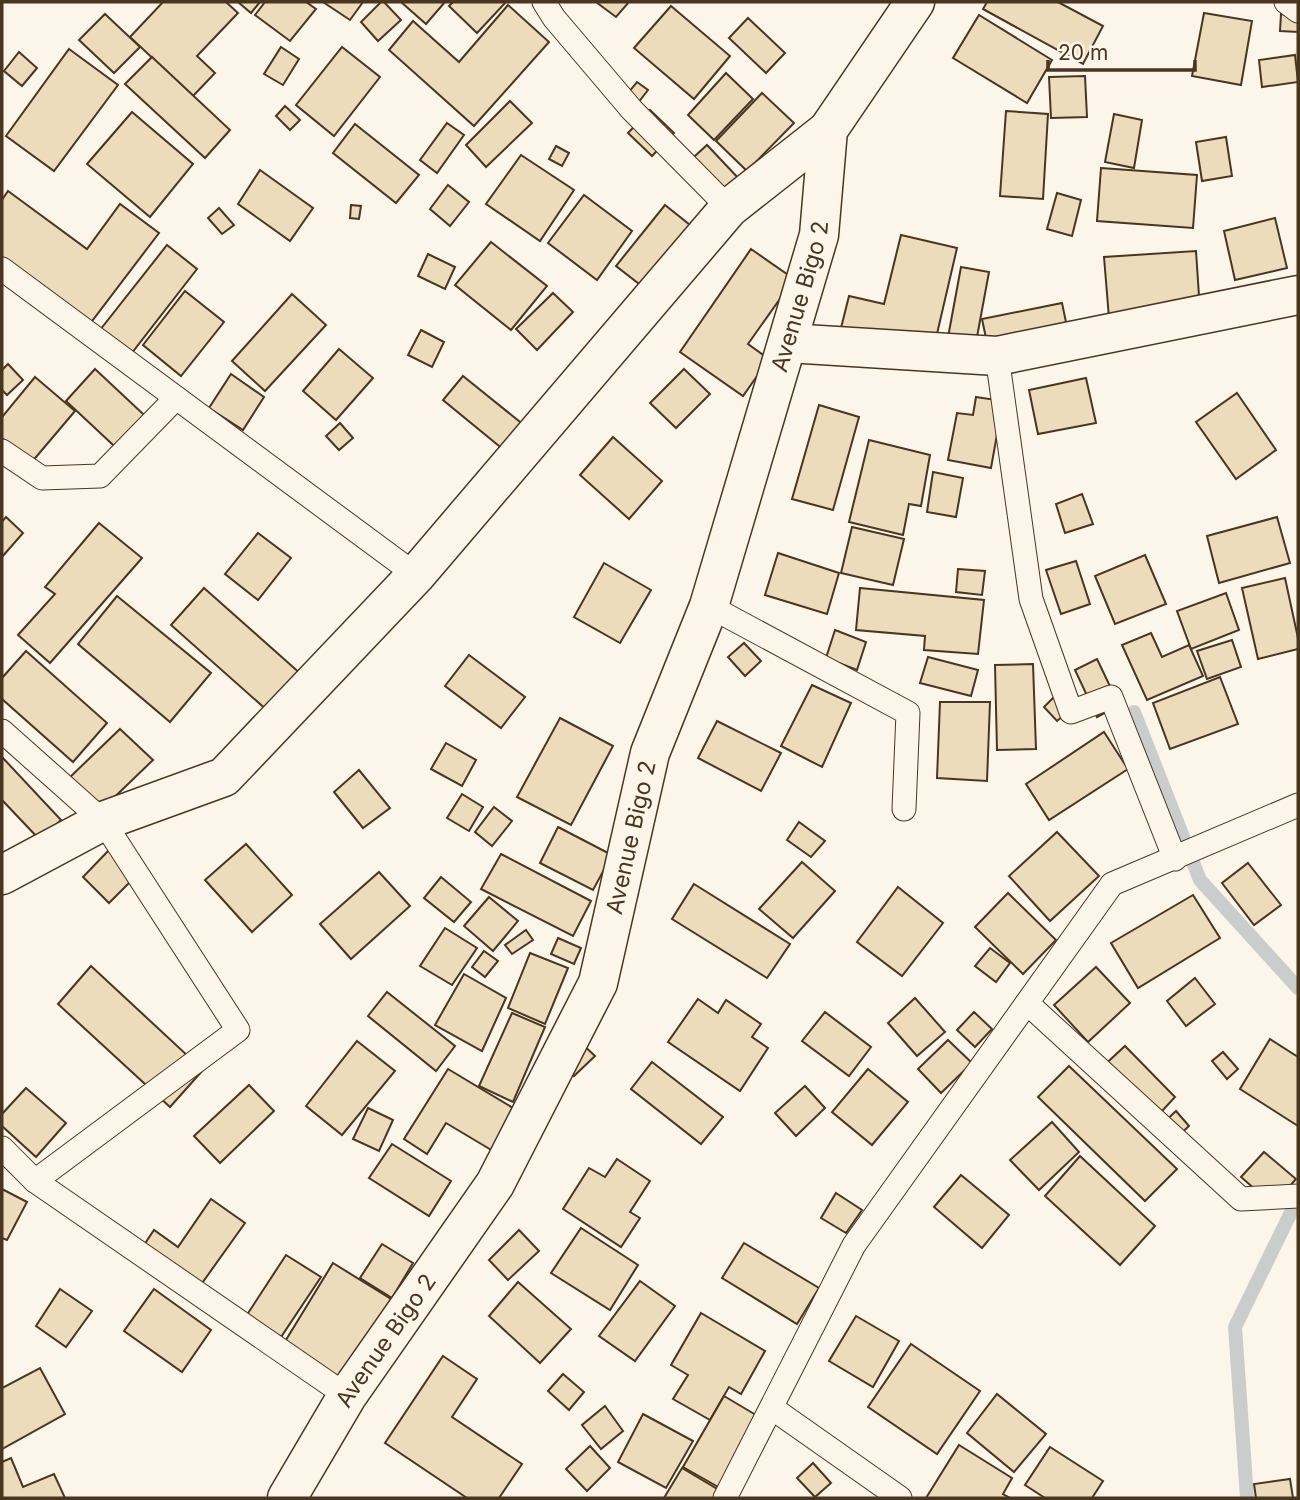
<svg xmlns="http://www.w3.org/2000/svg" width="1300" height="1500" viewBox="0 0 1300 1500" font-family="Inter,sans-serif">
<rect width="100%" height="100%" fill="#fbf6e9"/>
<g fill="none" stroke-linecap="round" stroke-linejoin="round">
<!-- stream -->
<g stroke="#c9cecd" stroke-width="14">
<polyline points="1134,712 1200,880 1298,988"/>
<polyline points="1247,1498 1235,1327 1298,1198"/>
</g>
</g>
<!-- building -->
<g fill="#ecdcbc" stroke="#4a3520" stroke-width="2">
<polygon points="163,2 226,2 238,13 197,56 215,73 193,96 130,37"/>
<polygon points="238,2 260,2 251,13"/>
<polygon points="265,2 306,2 316,9 290,41 255,15"/>
<polygon points="323,2 363,2 350,20"/>
<polygon points="381,2 384,2 401,20 378,41 361,22"/>
<polygon points="401,2 445,2 426,24"/>
<polygon points="453,2 506,2 477,33 449,6"/>
<polygon points="596,2 629,2 616,17"/>
<polygon points="987,2 1058,2 1103,26 1083,64 983,9"/>
<polygon points="508,5 549,42 474,126 389,50 413,21 459,62"/>
<polygon points="671,6 730,56 694,99 634,48"/>
<polygon points="1204,13 1252,21 1241,85 1192,76"/>
<polygon points="105,14 140,47 114,73 79,40"/>
<polygon points="1281,14 1298,15 1298,32 1280,31"/>
<polygon points="979,15 1052,60 1027,103 953,58"/>
<polygon points="748,18 785,53 766,73 729,38"/>
<polygon points="281,47 299,59 283,85 264,74"/>
<polygon points="342,47 380,77 334,136 296,105"/>
<polygon points="69,49 118,85 54,171 6,136"/>
<polygon points="19,52 37,68 22,86 4,71"/>
<polygon points="1295,55 1298,82 1262,87 1259,60"/>
<polygon points="152,57 230,130 205,158 125,84"/>
<polygon points="726,73 753,99 714,140 688,115"/>
<polygon points="1085,76 1087,117 1051,118 1049,77"/>
<polygon points="637,82 648,90 634,108 623,99"/>
<polygon points="762,93 794,123 747,171 716,141"/>
<polygon points="510,101 532,123 486,167 466,145"/>
<polygon points="285,106 300,120 290,130 276,116"/>
<polygon points="650,110 674,133 652,156 628,133"/>
<polygon points="1006,111 1048,114 1043,199 1000,196"/>
<polygon points="132,112 193,164 150,217 87,164"/>
<polygon points="1114,114 1142,120 1134,168 1105,162"/>
<polygon points="447,123 464,135 437,173 420,160"/>
<polygon points="355,124 419,175 396,203 333,153"/>
<polygon points="1226,137 1232,176 1202,181 1196,142"/>
<polygon points="707,145 741,181 718,202 684,166"/>
<polygon points="556,146 569,153 562,166 549,159"/>
<polygon points="521,155 574,190 540,241 486,204"/>
<polygon points="1101,168 1197,175 1193,228 1097,221"/>
<polygon points="260,170 313,208 290,241 238,204"/>
<polygon points="448,185 469,202 450,226 430,209"/>
<polygon points="8,191 87,249 120,204 159,233 89,325 2,259 2,200"/>
<polygon points="1057,193 1081,200 1072,236 1047,229"/>
<polygon points="584,195 632,231 597,280 548,243"/>
<polygon points="351,205 361,206 359,219 350,218"/>
<polygon points="665,205 695,229 647,290 616,266"/>
<polygon points="219,208 234,225 222,234 208,218"/>
<polygon points="1275,218 1287,268 1235,280 1224,231"/>
<polygon points="901,235 957,248 933,351 837,344 849,296 884,304"/>
<polygon points="491,242 547,286 511,330 455,285"/>
<polygon points="167,245 197,269 131,354 100,330"/>
<polygon points="751,249 794,279 748,344 769,359 743,396 680,352"/>
<polygon points="1196,251 1200,311 1109,318 1104,257"/>
<polygon points="428,254 455,267 445,289 418,276"/>
<polygon points="961,267 989,272 972,364 944,359"/>
<polygon points="185,291 224,322 181,376 143,345"/>
<polygon points="553,293 573,312 537,350 516,329"/>
<polygon points="292,294 326,325 265,391 232,361"/>
<polygon points="1062,303 1071,346 991,362 982,319"/>
<polygon points="421,330 444,342 432,367 408,355"/>
<polygon points="339,349 373,378 336,420 303,391"/>
<polygon points="8,364 23,380 7,395 2,390 2,370"/>
<polygon points="95,369 157,427 127,458 66,401"/>
<polygon points="684,369 710,394 676,428 650,403"/>
<polygon points="231,374 264,397 243,430 209,408"/>
<polygon points="463,376 530,430 510,455 443,400"/>
<polygon points="35,377 75,411 31,463 2,438 2,417"/>
<polygon points="1086,378 1096,423 1038,434 1029,390"/>
<polygon points="1237,393 1276,450 1236,479 1196,422"/>
<polygon points="976,397 1003,401 991,468 948,460 957,413 973,415"/>
<polygon points="819,405 859,417 833,510 792,499"/>
<polygon points="340,423 353,438 339,450 326,436"/>
<polygon points="613,437 662,481 629,519 580,475"/>
<polygon points="869,440 930,455 921,506 909,504 903,535 849,522"/>
<polygon points="933,472 963,478 956,517 927,512"/>
<polygon points="1082,494 1093,524 1065,533 1056,504"/>
<polygon points="6,517 23,533 2,557 2,522"/>
<polygon points="1277,517 1290,563 1219,583 1207,536"/>
<polygon points="99,523 142,558 50,663 18,635 55,594 45,587"/>
<polygon points="852,527 904,539 893,585 841,573"/>
<polygon points="258,533 291,558 258,600 225,574"/>
<polygon points="778,553 839,573 827,614 765,595"/>
<polygon points="1145,555 1166,604 1115,624 1095,576"/>
<polygon points="1076,561 1090,604 1061,614 1046,570"/>
<polygon points="604,563 651,590 620,643 574,617"/>
<polygon points="958,569 985,571 982,595 956,592"/>
<polygon points="1285,578 1298,638 1298,649 1258,659 1242,588"/>
<polygon points="204,588 311,683 278,720 171,625"/>
<polygon points="860,588 984,600 978,654 924,650 925,636 856,630"/>
<polygon points="1226,593 1239,630 1191,649 1177,611"/>
<polygon points="117,596 211,673 170,722 78,644"/>
<polygon points="835,630 866,642 857,670 826,658"/>
<polygon points="1151,633 1162,657 1189,645 1203,676 1147,700 1122,645"/>
<polygon points="1232,640 1241,667 1207,679 1197,651"/>
<polygon points="744,643 761,661 745,676 728,657"/>
<polygon points="26,651 107,723 73,762 2,699 2,678"/>
<polygon points="469,655 525,697 501,728 445,686"/>
<polygon points="928,657 978,670 971,696 920,683"/>
<polygon points="1097,659 1119,705 1097,717 1075,670"/>
<polygon points="1033,664 1036,749 997,750 995,665"/>
<polygon points="1220,677 1238,724 1170,749 1153,703"/>
<polygon points="812,685 851,703 822,767 781,746"/>
<polygon points="1055,696 1069,711 1057,721 1044,707"/>
<polygon points="940,702 990,702 987,781 937,778"/>
<polygon points="560,718 613,746 571,825 517,797"/>
<polygon points="717,721 781,753 761,791 698,758"/>
<polygon points="120,729 153,760 100,811 67,780"/>
<polygon points="1104,732 1128,769 1049,820 1026,784"/>
<polygon points="446,743 476,760 462,786 431,769"/>
<polygon points="2,757 61,820 40,840 2,800"/>
<polygon points="359,770 390,808 363,828 334,792"/>
<polygon points="462,794 483,807 469,831 447,818"/>
<polygon points="494,807 512,821 492,846 475,832"/>
<polygon points="799,822 825,841 811,857 787,840"/>
<polygon points="558,827 612,855 593,890 540,863"/>
<polygon points="1057,832 1099,876 1050,921 1009,876"/>
<polygon points="246,844 292,895 252,932 205,880"/>
<polygon points="109,850 136,876 109,903 83,877"/>
<polygon points="501,854 591,901 573,936 481,889"/>
<polygon points="802,862 835,891 793,938 759,909"/>
<polygon points="1248,863 1281,905 1254,925 1222,883"/>
<polygon points="379,872 410,906 351,959 320,924"/>
<polygon points="441,877 471,902 454,922 424,898"/>
<polygon points="694,884 790,944 767,978 672,919"/>
<polygon points="898,887 943,923 902,976 857,942"/>
<polygon points="1008,893 1056,940 1023,974 975,927"/>
<polygon points="1193,895 1220,938 1138,988 1111,943"/>
<polygon points="489,897 518,921 493,951 464,926"/>
<polygon points="445,928 477,948 452,985 420,966"/>
<polygon points="526,930 533,940 512,954 505,945"/>
<polygon points="558,938 581,948 574,964 551,954"/>
<polygon points="990,948 1010,963 996,982 975,966"/>
<polygon points="484,951 498,961 485,977 472,967"/>
<polygon points="530,953 568,968 545,1024 508,1008"/>
<polygon points="91,966 203,1070 170,1107 58,1004"/>
<polygon points="1096,967 1130,1003 1088,1042 1054,1005"/>
<polygon points="464,974 506,998 482,1051 435,1025"/>
<polygon points="1195,978 1215,1004 1186,1026 1167,1001"/>
<polygon points="387,992 455,1046 436,1071 368,1016"/>
<polygon points="915,998 945,1032 917,1056 888,1023"/>
<polygon points="698,999 718,1013 726,1000 761,1024 752,1037 768,1048 740,1091 668,1042"/>
<polygon points="825,1012 871,1047 849,1076 802,1041"/>
<polygon points="974,1012 992,1029 975,1047 957,1030"/>
<polygon points="512,1013 545,1027 513,1102 479,1086"/>
<polygon points="1270,1039 1298,1057 1298,1126 1240,1089"/>
<polygon points="948,1040 972,1063 941,1093 918,1069"/>
<polygon points="357,1041 395,1071 342,1135 306,1106"/>
<polygon points="579,1041 595,1056 574,1076 559,1061"/>
<polygon points="1125,1046 1175,1097 1150,1124 1098,1071"/>
<polygon points="1223,1052 1238,1069 1227,1079 1212,1061"/>
<polygon points="652,1062 723,1117 701,1144 631,1089"/>
<polygon points="1069,1066 1177,1169 1145,1201 1038,1097"/>
<polygon points="448,1069 523,1114 498,1154 446,1123 427,1154 404,1139"/>
<polygon points="868,1069 908,1102 872,1145 832,1112"/>
<polygon points="249,1085 274,1111 220,1163 194,1136"/>
<polygon points="805,1086 825,1108 796,1136 775,1113"/>
<polygon points="26,1088 66,1123 36,1157 2,1126 2,1114"/>
<polygon points="368,1108 393,1120 379,1151 353,1139"/>
<polygon points="1176,1111 1189,1126 1174,1140 1161,1125"/>
<polygon points="1052,1122 1079,1152 1039,1190 1010,1160"/>
<polygon points="392,1144 451,1181 429,1216 369,1178"/>
<polygon points="1264,1152 1296,1179 1273,1205 1241,1177"/>
<polygon points="1080,1156 1155,1226 1120,1265 1045,1196"/>
<polygon points="617,1159 650,1181 630,1212 640,1218 621,1247 563,1209 589,1168 605,1177"/>
<polygon points="961,1175 1009,1215 982,1248 934,1207"/>
<polygon points="2,1189 27,1202 7,1240 2,1238"/>
<polygon points="836,1193 862,1210 846,1233 821,1218"/>
<polygon points="211,1199 245,1223 190,1300 134,1260 154,1230 178,1247"/>
<polygon points="581,1228 638,1265 610,1310 551,1273"/>
<polygon points="519,1230 539,1251 508,1280 489,1260"/>
<polygon points="744,1243 819,1288 797,1324 722,1278"/>
<polygon points="382,1244 413,1263 392,1298 360,1278"/>
<polygon points="286,1255 321,1277 273,1349 239,1327"/>
<polygon points="333,1263 391,1299 337,1390 278,1353"/>
<polygon points="640,1281 675,1306 635,1361 599,1336"/>
<polygon points="518,1282 571,1329 540,1363 489,1316"/>
<polygon points="60,1289 92,1311 66,1347 36,1326"/>
<polygon points="154,1289 211,1330 182,1372 124,1331"/>
<polygon points="701,1313 765,1351 741,1394 729,1387 710,1420 673,1399 688,1375 671,1365"/>
<polygon points="856,1316 899,1341 873,1387 829,1361"/>
<polygon points="911,1344 980,1391 937,1454 868,1407"/>
<polygon points="443,1356 477,1379 452,1417 522,1464 499,1498 467,1498 385,1443"/>
<polygon points="40,1368 65,1414 2,1449 2,1388"/>
<polygon points="563,1374 584,1392 569,1410 548,1391"/>
<polygon points="997,1394 1046,1434 1014,1472 967,1433"/>
<polygon points="724,1396 761,1418 720,1488 683,1467"/>
<polygon points="605,1406 623,1431 601,1449 582,1425"/>
<polygon points="643,1414 693,1441 666,1488 618,1462"/>
<polygon points="959,1445 1012,1478 1003,1494 1010,1498 926,1498"/>
<polygon points="590,1446 610,1468 587,1491 566,1469"/>
<polygon points="1050,1447 1103,1481 1092,1498 1045,1498 1025,1485"/>
<polygon points="11,1458 23,1487 54,1474 65,1498 2,1498 2,1462"/>
<polygon points="813,1463 831,1483 815,1497 797,1478"/>
<polygon points="682,1468 724,1493 720,1498 664,1498"/>
<polygon points="1290,1479 1293,1498 1256,1498 1254,1484"/>
</g>
<g fill="none" stroke-linecap="round" stroke-linejoin="round">
<!-- service casing -->
<g stroke="#4a3520" stroke-width="25">
<g id="service">
<polyline points="544,2 554,18 632,110 729,208"/>
<polyline points="1286,2 1298,11"/>
<polyline points="2,269 416,575"/>
<polyline points="997,356 1031,599 1071,712 1111,697 1175,859"/>
<polyline points="2,451 42,478 100,476 176,398"/>
<polyline points="709,606 908,713 904,809"/>
<polyline points="2,731 103,821 238,1030 35,1181"/>
<polyline points="1027,1003 1241,1199 1298,1196"/>
<polyline points="2,1148 35,1181 347,1396"/>
<polyline points="772,1408 900,1498"/>
<polyline points="725,1498 854,1245 1112,884 1298,805"/>
</g>
</g>
<!-- minor casing -->
<g stroke="#4a3520" stroke-width="41">
<g id="minor">
<polyline points="788,343 997,356 1298,295"/>
<polyline points="2,875 103,821 224,777 416,575 729,208 828,130"/>
</g>
</g>
<!-- tertiary casing -->
<g stroke="#4a3520" stroke-width="41">
<g id="tertiary">
<path id="s1" d="M287,1498L347,1396L495,1184L598,983L650,753L709,606L819,235L828,130L915,2"/>
</g>
</g>
<!-- service -->
<use href="#service" stroke="#fbf6e9" stroke-width="23"/>
<!-- minor -->
<use href="#minor" stroke="#fbf6e9" stroke-width="38"/>
<!-- tertiary -->
<use href="#tertiary" stroke="#fbf6e9" stroke-width="38"/>
</g>
<g text-anchor="middle" stroke-width="5" stroke-linejoin="round" paint-order="stroke">
<!-- street labels -->
<g font-size="23" fill="#4a3520" stroke="#fbf6e9">
<text dy="8" stroke="none"><textPath href="#s1" startOffset="1320">Avenue Bigo 2</textPath></text>
<text dy="8" stroke="none"><textPath href="#s1" startOffset="752">Avenue Bigo 2</textPath></text>
<text dy="8" stroke="none"><textPath href="#s1" startOffset="186">Avenue Bigo 2</textPath></text>
</g>
</g>
<!-- border -->
<rect width="1300" height="1500" fill="none" stroke="#4a3520" stroke-width="7"/>
<!-- scale -->
<path d="M1048 60v10h147v-10" fill="none" stroke="#4a3520" stroke-width="3.5"/>
<text x="1058" y="60" font-size="21" fill="#4a3520" stroke="#fbf6e9" stroke-width="5" paint-order="stroke">20 m</text>
</svg>
